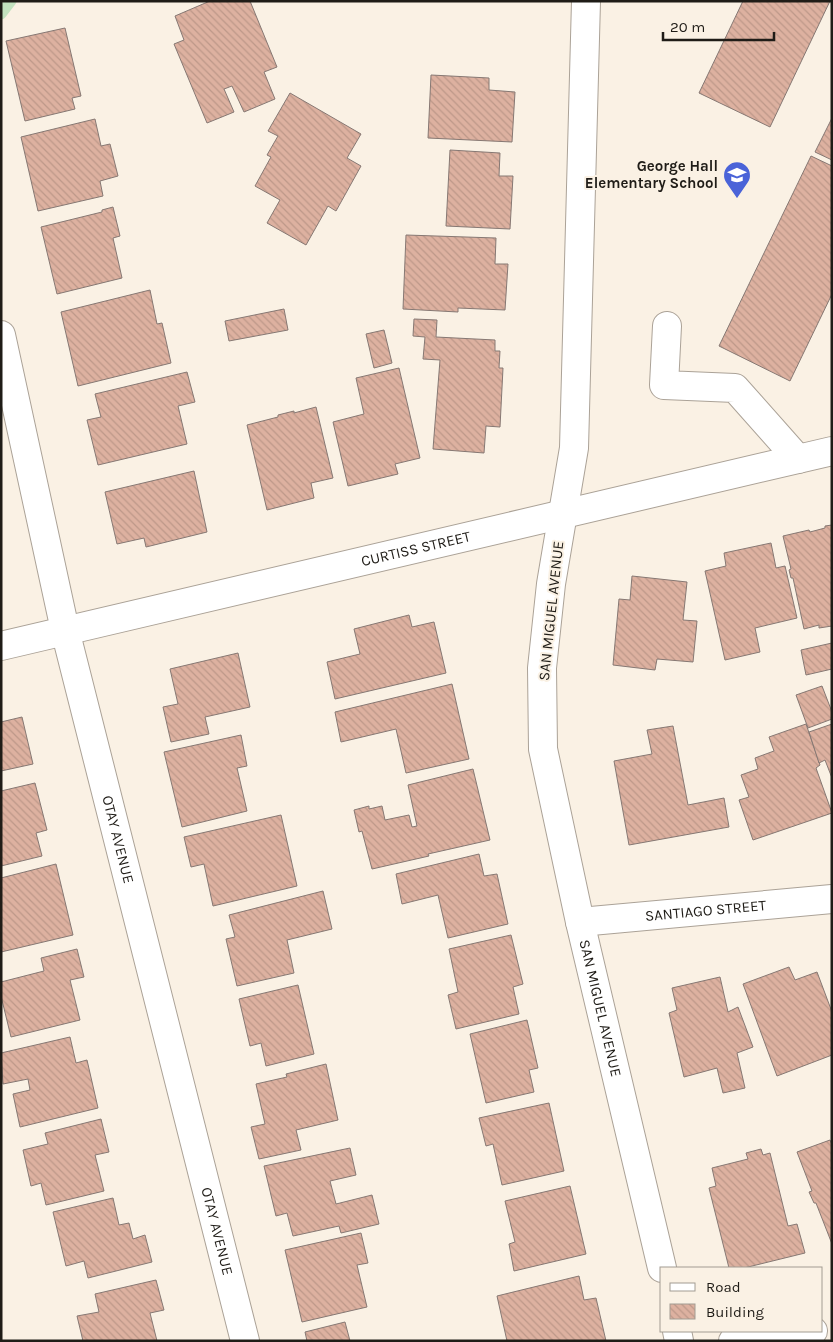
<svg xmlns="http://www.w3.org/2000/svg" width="833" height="1342" viewBox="0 0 833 1342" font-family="Karla,sans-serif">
<defs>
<pattern id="building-back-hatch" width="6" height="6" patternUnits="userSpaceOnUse" patternTransform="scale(1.25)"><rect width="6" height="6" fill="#ddb1a0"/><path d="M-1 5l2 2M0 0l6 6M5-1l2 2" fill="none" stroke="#bd9889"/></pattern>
</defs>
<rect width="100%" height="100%" fill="#faf1e4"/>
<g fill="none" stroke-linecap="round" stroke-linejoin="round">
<!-- stream -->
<polyline stroke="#c3e2bf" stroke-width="11" points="1,14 11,1"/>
</g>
<!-- building -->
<g fill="url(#building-back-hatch)" stroke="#867873">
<polygon points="210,1 250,1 277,67 264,72 275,99 244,112 232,86 224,89 234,112 207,123 174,44 184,40 175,16"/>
<polygon points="743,1 830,1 770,127 699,93"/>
<polygon points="65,28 81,96 72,98 75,109 25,121 6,41"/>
<polygon points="431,75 489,78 489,90 515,92 512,142 428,138"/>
<polygon points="290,93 361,134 347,158 361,166 336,211 328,206 306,245 267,223 280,200 255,186 271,157 267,155 278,136 268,131"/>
<polygon points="832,118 832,160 815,152"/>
<polygon points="95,119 101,146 110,144 118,176 100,181 103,196 38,211 21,137"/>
<polygon points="450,150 500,153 499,176 513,176 510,229 446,226"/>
<polygon points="811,156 832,166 832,294 790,381 719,346"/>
<polygon points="113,207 120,236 113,238 122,278 57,294 41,227 102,212 102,210"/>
<polygon points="406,235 496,238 495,264 508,264 505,310 458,308 458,312 403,309"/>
<polygon points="150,290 157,324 162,323 171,363 78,386 61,312"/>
<polygon points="284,309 288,330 229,341 225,321"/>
<polygon points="414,319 437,320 436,337 495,340 495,351 500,351 499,368 503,368 500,427 486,426 484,453 433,449 440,360 423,359 425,337 413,336"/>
<polygon points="384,330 392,363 374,368 366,334"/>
<polygon points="399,368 420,458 395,464 398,474 348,486 333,422 364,414 356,378"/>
<polygon points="187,372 195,402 178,406 187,444 98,465 87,420 101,417 95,394"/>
<polygon points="316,407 333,478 311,483 314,498 267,510 247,425 278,417 278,415 294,411 294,413"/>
<polygon points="194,471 207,532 146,547 144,538 117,544 105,492"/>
<polygon points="832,525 832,626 819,628 819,625 804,629 793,578 791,578 789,570 791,569 783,536 809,530 810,532 825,528 825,526"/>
<polygon points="771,543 776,568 785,566 797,618 755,628 760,652 725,660 705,571 726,566 724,553"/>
<polygon points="632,576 687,582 683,620 697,621 693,662 657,659 655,670 613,665 619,599 630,600"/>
<polygon points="409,615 412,627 434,622 446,673 335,699 327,662 360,654 354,629"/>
<polygon points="832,643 832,669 806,675 801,650"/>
<polygon points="238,653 250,707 205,717 209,734 171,742 163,707 178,704 170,669"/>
<polygon points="452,684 469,759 406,773 396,729 341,742 335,712"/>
<polygon points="822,686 832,712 832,719 808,728 796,695"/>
<polygon points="22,717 33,764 1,771 1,722"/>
<polygon points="806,724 820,765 816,768 832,813 753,840 739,800 749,797 741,775 758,769 755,758 774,751 769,737"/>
<polygon points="832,724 832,778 825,760 819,763 809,732"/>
<polygon points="673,726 688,805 724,798 729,827 629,845 614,761 652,754 647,730"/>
<polygon points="241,735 247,766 237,768 247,811 182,827 164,752"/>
<polygon points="473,769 490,840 428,854 429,856 372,869 362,831 359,832 354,810 369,806 369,809 382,806 385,820 409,815 412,827 417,826 408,785"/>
<polygon points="35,783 47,830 36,833 42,856 1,866 1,791"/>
<polygon points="281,815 297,886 213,906 204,864 191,867 184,837"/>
<polygon points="479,854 484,876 497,874 508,924 448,938 438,895 402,904 396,874"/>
<polygon points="56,864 73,935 1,952 1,878"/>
<polygon points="323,891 332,929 287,940 294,973 237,986 226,939 235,937 229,915"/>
<polygon points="511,935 523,984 513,987 519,1014 456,1029 448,995 458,992 449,949"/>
<polygon points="77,949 84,977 70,980 80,1020 11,1037 1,996 1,982 44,971 41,958"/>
<polygon points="789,967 795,980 817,972 832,1012 832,1055 777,1076 743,984"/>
<polygon points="720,977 728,1012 738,1007 753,1047 737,1053 745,1088 723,1093 717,1068 684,1077 669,1013 677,1010 672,988"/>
<polygon points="298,985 314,1054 266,1066 261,1043 250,1046 239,999"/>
<polygon points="527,1020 538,1068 529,1070 534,1092 486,1103 470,1034"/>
<polygon points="70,1037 76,1063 87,1060 98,1108 20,1127 13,1094 30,1090 28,1079 3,1084 1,1053"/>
<polygon points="326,1064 338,1120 296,1130 301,1150 259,1159 251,1127 265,1124 256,1084 287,1077 286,1074"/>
<polygon points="549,1103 564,1171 502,1185 493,1144 486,1146 479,1118"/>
<polygon points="101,1119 109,1152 95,1155 104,1191 46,1205 41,1183 31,1186 23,1150 48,1144 45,1133"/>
<polygon points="830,1140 832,1145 832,1244 816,1203 814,1203 809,1192 812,1191 797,1152"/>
<polygon points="350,1148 356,1175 330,1181 336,1204 372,1195 379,1224 341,1233 339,1226 293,1236 287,1213 276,1216 264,1166"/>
<polygon points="761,1149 763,1155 770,1153 788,1226 797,1224 805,1253 744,1268 729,1268 709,1188 716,1186 712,1168 748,1159 746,1153"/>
<polygon points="570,1186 586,1254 514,1271 509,1244 515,1242 505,1201"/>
<polygon points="113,1198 119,1225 129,1223 133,1239 145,1235 152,1262 88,1278 84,1261 66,1266 53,1212"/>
<polygon points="361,1233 368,1263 357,1265 367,1307 302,1322 285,1250"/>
<polygon points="579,1276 584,1300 596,1298 606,1341 507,1341 497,1296"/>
<polygon points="156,1280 164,1310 150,1313 157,1341 83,1341 77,1316 99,1312 95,1294"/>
<polygon points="345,1322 350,1341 307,1341 305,1332"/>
</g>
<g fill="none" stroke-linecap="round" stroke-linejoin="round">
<!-- minor casing -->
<g stroke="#aba297" stroke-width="30">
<g id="minor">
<path id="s1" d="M586,1L574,448L551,584L542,668L543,749L580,922L662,1268"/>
<polyline points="667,326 664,385 735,388 798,459"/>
<path id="s2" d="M1,335L65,630L245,1341"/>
<path id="s3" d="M1,646L832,451"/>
<path id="s4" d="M580,922L832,899"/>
<polyline points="677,1331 679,1341"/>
<polyline points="733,1341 813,1331"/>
</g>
</g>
<!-- minor -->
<use href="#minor" stroke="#fff" stroke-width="28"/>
</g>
<!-- icons -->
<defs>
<g id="school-pin" transform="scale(1.4375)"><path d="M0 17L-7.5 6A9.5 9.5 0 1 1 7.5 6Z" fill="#4a63d8" stroke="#faf1e4"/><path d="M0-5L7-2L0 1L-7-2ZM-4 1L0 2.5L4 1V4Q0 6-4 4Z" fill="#fff"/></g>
</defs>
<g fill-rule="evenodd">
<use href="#school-pin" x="737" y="175"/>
</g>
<g text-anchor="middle" stroke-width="4" stroke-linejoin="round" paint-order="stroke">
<!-- poi labels -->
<g font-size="15" font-weight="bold" fill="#1f1c17" stroke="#faf1e4" text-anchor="end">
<text x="718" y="171">George Hall<tspan x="718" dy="17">Elementary School</tspan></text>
</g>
<!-- street labels -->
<g font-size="15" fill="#1f1c17" stroke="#faf1e4">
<text dy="5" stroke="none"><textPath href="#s3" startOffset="426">CURTISS STREET</textPath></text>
<text transform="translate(551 611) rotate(-84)" y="5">SAN MIGUEL AVENUE</text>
<text dy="5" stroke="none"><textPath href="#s2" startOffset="518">OTAY AVENUE</textPath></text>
<text dy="5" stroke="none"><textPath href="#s4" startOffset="126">SANTIAGO STREET</textPath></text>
<text dy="5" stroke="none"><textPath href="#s1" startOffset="1016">SAN MIGUEL AVENUE</textPath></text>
<text dy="5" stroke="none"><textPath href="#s2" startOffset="922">OTAY AVENUE</textPath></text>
</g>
</g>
<!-- border -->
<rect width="833" height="1342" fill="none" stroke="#1f1c17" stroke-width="5"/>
<!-- legend -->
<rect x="660" y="1267" width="162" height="65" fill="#faf1e4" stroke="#a29c92"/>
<rect x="670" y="1283" width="25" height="8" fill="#ffffff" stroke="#a29c92"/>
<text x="706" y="1292" font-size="15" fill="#1f1c17">Road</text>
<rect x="670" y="1304" width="25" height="15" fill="url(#building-back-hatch)" stroke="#a29c92"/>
<text x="706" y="1317" font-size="15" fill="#1f1c17">Building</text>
<!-- scale -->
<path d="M663 32v8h111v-8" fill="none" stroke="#1f1c17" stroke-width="2.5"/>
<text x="670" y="32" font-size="15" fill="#1f1c17" stroke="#faf1e4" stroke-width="4" paint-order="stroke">20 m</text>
</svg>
